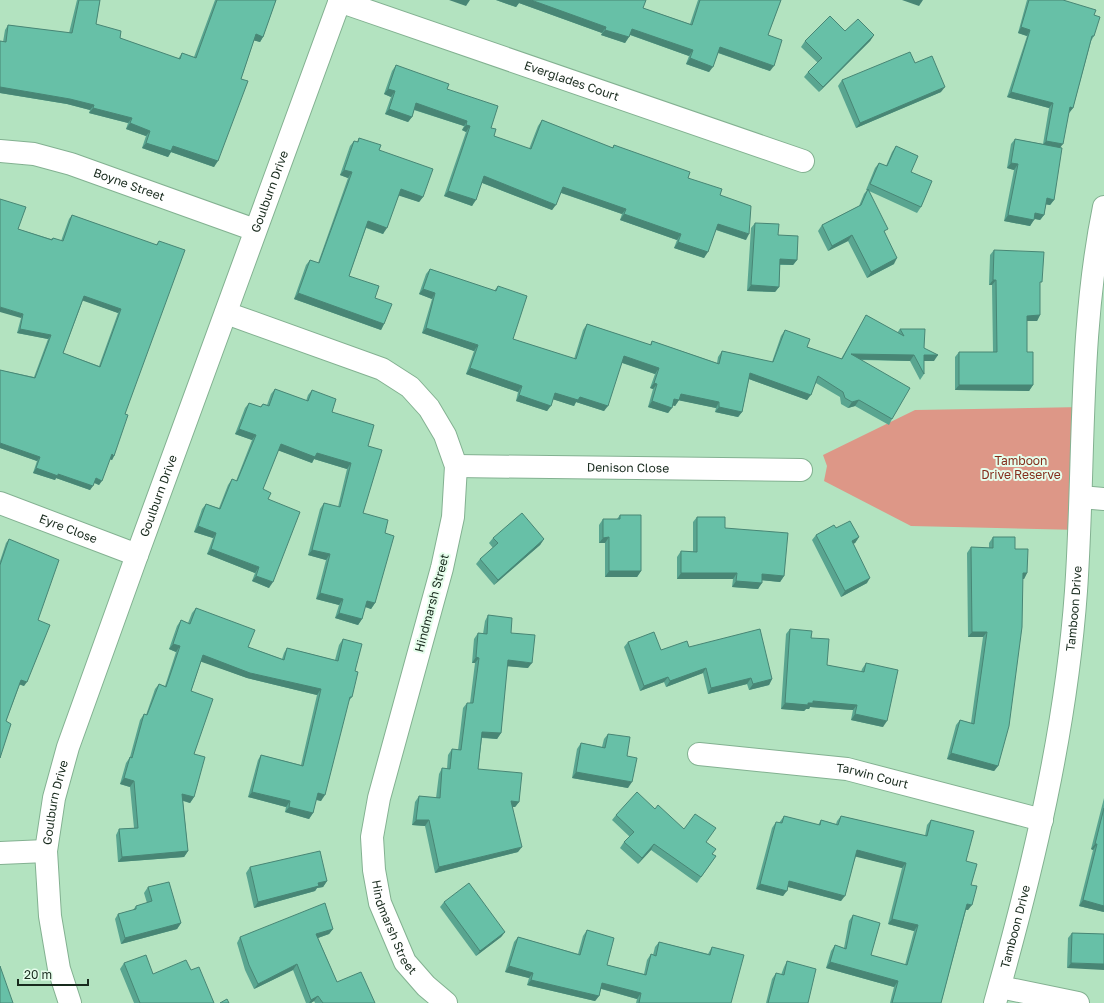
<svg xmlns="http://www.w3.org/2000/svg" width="1104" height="1003" viewBox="0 0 1104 1003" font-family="'Golos Text',sans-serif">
<rect width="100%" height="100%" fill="#b3e3c0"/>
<!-- green -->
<polygon fill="#dd9787" points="1082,407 1080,530 911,526 824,481 827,466 823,455 915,410"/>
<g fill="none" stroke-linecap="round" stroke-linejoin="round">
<!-- minor casing -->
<g stroke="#83b191" stroke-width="24">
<g id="minor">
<path id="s1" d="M339,1L803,161"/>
<path id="s2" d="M0,151L34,154L71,164L255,230"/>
<path id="s3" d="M226,313L382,369L410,387L429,408L445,435L456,466L453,517L442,568L379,798L372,837L374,870L380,903L405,962L426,986L446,1003"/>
<path id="s4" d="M456,466L801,470"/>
<polyline points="1081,497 1104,499"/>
<path id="s5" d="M0,503L137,555"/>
<path id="s6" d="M699,754L847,769L1042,820"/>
<polyline points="0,853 46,851"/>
<polyline points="1000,987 1078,1003"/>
<path id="s7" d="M70,1003L59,969L50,916L46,851L54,798L68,747L137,555L340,0"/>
<path id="s8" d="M995,1003C1033,868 1066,731 1076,591C1085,463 1078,334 1104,207"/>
</g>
</g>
<!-- minor -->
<use href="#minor" stroke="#fff" stroke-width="22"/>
</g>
<!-- wall -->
<g fill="#59a590" fill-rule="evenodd">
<polygon points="77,0 100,0 96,24 120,38 178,59 182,53 194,57 215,0 276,0 263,37 260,42 254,40 241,79 214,167 171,152 168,157 142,148 146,136 126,129 128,123 89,113 90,110 67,104 0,93 0,41 3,42 5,30 8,25 69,33"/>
<polygon points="496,0 643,8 690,24 698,0 781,0 768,35 770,71 718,53 709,72 686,64 689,56 630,35 625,43 601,35 602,33 519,3 516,7"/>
<polygon points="1027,0 1063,0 1094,15 1094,36 1091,41 1073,108 1069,113 1060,148 1054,200 1050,205 1046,204 1044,215 1040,220 1034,219 1030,226 1004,221 1014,170 1007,168 1011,144 1015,139 1043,144 1049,108 1007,97 1027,36 1018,33"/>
<polygon points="845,31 874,35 870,41 819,92 804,77 808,72 818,63 801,47 805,41"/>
<polygon points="915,63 941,92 856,128 838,86 842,80"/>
<polygon points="396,65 447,89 491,128 494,136 529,149 538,126 542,120 612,148 614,145 688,178 720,195 746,240 716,230 704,258 674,248 677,240 620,220 622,214 561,193 552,210 482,183 472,206 444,196 466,132 462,130 464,126 414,110 412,117 408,122 385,114 391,97 384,94 392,71"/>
<polygon points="359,138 379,150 423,197 419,202 399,195 383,234 366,228 349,276 375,298 384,324 381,330 294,299 306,265 310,260 318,263 348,178 340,175 350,146 354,141 357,142"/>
<polygon points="896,146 911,172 921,207 917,213 869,191 885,233 894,264 867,278 848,241 828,251 818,231 822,225 859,206 864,194 867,190 866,190 875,168 879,163 886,166 892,152"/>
<path d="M72,215L156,245L159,241L125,414L114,456L112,460L110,459L99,485L94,483L90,490L56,478L55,480L33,473L37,461L0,448V370L34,377L48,339L17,333L21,318L18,229L51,239L53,238L61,241L69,219ZM83,300L118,313L99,366L63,353Z"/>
<polygon points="755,223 778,235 797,260 793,265 780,265 779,287 775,292 747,291 751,228"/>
<polygon points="994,250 1040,285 1040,315 1037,321 1027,321 1027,352 1033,385 1029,391 955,390 955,357 959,352 993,352 992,285 989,285 990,255"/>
<polygon points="430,269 494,291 498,286 513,339 574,359 583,330 587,324 650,345 652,341 717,363 718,357 722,351 772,362 781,336 785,330 807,347 841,359 863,321 866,315 897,333 900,329 924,348 934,361 924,361 924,374 920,380 910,361 861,360 892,419 889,425 855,406 848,408 841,404 840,397 816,383 807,400 749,379 742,412 738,417 715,412 716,408 679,400 675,406 673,405 668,413 648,407 653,389 650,388 655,374 622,363 604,411 576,402 574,406 553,399 547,411 516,401 518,392 466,374 474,351 422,333 432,299 419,294 426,274"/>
<polygon points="275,389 306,401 308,395 312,390 332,412 368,446 363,513 385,533 375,603 371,609 365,607 362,619 358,625 335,618 339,605 316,599 326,560 308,555 320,509 324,503 338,507 347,469 314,459 312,463 278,450 263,489 268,499 269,588 252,581 255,573 207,554 213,538 194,532 202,509 206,504 219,508 228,485 232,479 236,481 252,440 235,434 245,408 249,403 260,407 263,404 267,405 271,394"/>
<polygon points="620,515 641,571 637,577 605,577 605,543 599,543 599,525 603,519 617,519"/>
<polygon points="697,517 725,528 784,576 780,582 762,580 758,589 732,587 733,579 677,579 677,557 681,551 693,552 693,522"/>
<polygon points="836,528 859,537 855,543 853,544 867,583 841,597 812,540 816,535"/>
<polygon points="993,537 1015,549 1027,573 1024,579 1022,579 998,766 994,771 947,759 956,725 960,720 971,723 983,637 968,637 967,553 971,547 989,548 989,543"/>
<polygon points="493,538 544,539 540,545 494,585 476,564 480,559 493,548 489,543"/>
<polygon points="9,539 38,620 24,686 20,684 6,721 0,758 0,561 6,543"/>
<polygon points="196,608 248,647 282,659 284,653 287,648 335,660 339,645 343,639 355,671 352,697 348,702 321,801 316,800 313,813 309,819 285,812 286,807 248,797 258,760 261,755 301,765 317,695 247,678 201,661 191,691 194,754 194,797 190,803 183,801 188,851 184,857 118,862 116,835 119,829 134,828 130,787 120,784 126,763 130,757 140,720 144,714 146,715 155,689 159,684 165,686 176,652 169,649 177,626 181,620 188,623 192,613"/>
<polygon points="488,615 511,633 528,668 507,666 501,733 497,739 482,738 478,769 519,802 515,807 512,807 518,852 435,873 425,826 412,825 415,802 419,796 436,798 439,774 442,768 447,769 448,755 452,749 458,750 463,708 467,703 470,703 475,663 472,663 474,639 478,633 483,634 485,621"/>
<polygon points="790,629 811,638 827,665 861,672 862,669 866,663 883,727 851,720 853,710 810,707 809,709 806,709 804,711 781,709 786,634"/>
<polygon points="628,642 661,650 689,647 772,679 769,685 749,690 747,684 708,694 703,673 666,687 664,682 640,691 624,647"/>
<polygon points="608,734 627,756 628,788 572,778 577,749 581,743 602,747 604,739"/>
<polygon points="1104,798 1104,912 1079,906 1093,850 1091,849"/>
<polygon points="655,809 684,829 706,842 712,854 716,856 697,883 651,850 638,864 620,848 624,842 630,837 612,820 616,815"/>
<polygon points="784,816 818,825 821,820 836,824 837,821 841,816 925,836 927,825 931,820 966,861 971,885 968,910 966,910 941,1003 890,1003 894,987 826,968 831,951 835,945 844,948 849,921 853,915 871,955 905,965 914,931 888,924 902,868 856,856 841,901 788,887 783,896 756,889 772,828 776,822 779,823"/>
<polygon points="250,867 327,881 323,887 317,888 315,891 254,908 246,873"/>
<polygon points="148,887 181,923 177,929 121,944 115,919 118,914 133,910 136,906 147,903 144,893"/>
<polygon points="444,902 505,932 501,937 476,956 440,907"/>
<polygon points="333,929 329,934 318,938 337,982 375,1003 315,1003 314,1001 311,1003 306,1003 293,970 254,989 245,970 237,943 240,937"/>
<polygon points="587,930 607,965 644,974 647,960 651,954 653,955 655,947 659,942 708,954 712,947 731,1003 636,1003 637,999 601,989 599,996 595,1001 527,985 529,978 505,972 514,942 518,937 578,954 583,936"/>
<polygon points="1072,933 1104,934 1067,968 1068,938"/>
<polygon points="787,961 808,1003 766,1003 772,979 776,973 781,975 784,967"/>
<polygon points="124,963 153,974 191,970 214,1003 134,1003 120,969"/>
</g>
<!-- shaded-wall -->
<g fill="#488675">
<polygon points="449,0 470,0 466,6"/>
<polygon points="496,0 531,0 606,27 602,33 519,3 516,7"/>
<polygon points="902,0 923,0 919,6"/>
<polygon points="1021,27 1030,30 1027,36 1018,33"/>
<polygon points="632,29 693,50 689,56 628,34"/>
<polygon points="605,30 629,37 625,43 601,35"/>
<polygon points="256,34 263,37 260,42 252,40"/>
<polygon points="874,35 870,41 819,92 823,87"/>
<polygon points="720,47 774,66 770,71 716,52"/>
<polygon points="690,58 713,67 709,72 686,64"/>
<polygon points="0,87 70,99 94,105 90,110 67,104 0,93"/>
<polygon points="945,87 941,92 856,128 860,123"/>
<polygon points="388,89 395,91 391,97 384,94"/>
<polygon points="1011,92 1053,103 1049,108 1007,97"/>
<polygon points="416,103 467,121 464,126 412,109"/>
<polygon points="1070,107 1073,108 1069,113"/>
<polygon points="93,108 132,118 128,123 89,113"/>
<polygon points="389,109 412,117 408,122 385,114"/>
<polygon points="130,123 150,131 146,136 126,129"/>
<polygon points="466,125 470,126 466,132 462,130"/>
<polygon points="1046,141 1063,144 1059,149 1042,146"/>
<polygon points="146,143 173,146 218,161 214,167 171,152 168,157 142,148"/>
<polygon points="1011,163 1018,164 1014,170 1007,168"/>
<polygon points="344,170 352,172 348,178 340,175"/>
<polygon points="484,176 556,205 552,210 480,182"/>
<polygon points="563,187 626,209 622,214 559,192"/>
<polygon points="401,189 423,197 419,202 397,195"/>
<polygon points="448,191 476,200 472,206 444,196"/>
<polygon points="1047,198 1054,200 1050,205 1043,204"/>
<polygon points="1035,213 1044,215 1040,220 1032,218"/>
<polygon points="624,214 681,234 677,240 620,220"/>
<polygon points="1008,215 1034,220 1030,226 1004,221"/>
<polygon points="368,221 387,228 383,234 365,227"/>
<polygon points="718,224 749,234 746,240 714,229"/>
<polygon points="852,235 848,241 828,251 832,246"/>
<polygon points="678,242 708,252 704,258 674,248"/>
<polygon points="897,258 894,264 867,278 871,272"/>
<polygon points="780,259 797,260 793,265 777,264"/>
<polygon points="993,280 996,280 992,285 989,285"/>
<polygon points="751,285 779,287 775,292 747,291"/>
<polygon points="423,289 435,293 432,299 419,294"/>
<polygon points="298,293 384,324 381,330 294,299"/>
<polygon points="84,296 121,309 118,313 81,300"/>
<polygon points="0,307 23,314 21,318 0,312"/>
<polygon points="1040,315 1037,321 1023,321 1027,316"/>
<polygon points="426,328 478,345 474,351 422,333"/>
<polygon points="20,329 51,335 48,339 17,333"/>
<polygon points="851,354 914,355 910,361 847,359"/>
<polygon points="924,355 938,355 934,361 920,361"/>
<polygon points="624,356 659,368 655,374 620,362"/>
<polygon points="470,368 522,386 518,392 466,374"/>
<polygon points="750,373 811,395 807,400 746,378"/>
<polygon points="654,383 657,384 653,389 650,388"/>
<polygon points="959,385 1033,385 1029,391 955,390"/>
<polygon points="555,393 580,397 608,406 604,411 576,402 574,406 552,399"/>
<polygon points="681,394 719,402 716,408 677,400"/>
<polygon points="519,395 551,406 547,411 516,401"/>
<polygon points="674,399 679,400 675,406 671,405"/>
<polygon points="859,400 855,406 848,408 852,402"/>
<polygon points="652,401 672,408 668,413 648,407"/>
<polygon points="719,407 742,412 738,417 715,412"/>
<polygon points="239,429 256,435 252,440 235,434"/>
<polygon points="0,443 40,457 37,461 0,448"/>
<polygon points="281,444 317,453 351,463 347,469 314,459 312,463 277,450"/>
<polygon points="112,454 114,456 112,460 109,459"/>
<polygon points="36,468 58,474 93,486 90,490 56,478 55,480 33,473"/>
<polygon points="96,478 102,481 99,485 93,482"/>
<polygon points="198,526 216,533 213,538 194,532"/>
<polygon points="609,537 605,543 599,543 603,538"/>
<polygon points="859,537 855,543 848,546 852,541"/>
<polygon points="544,539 540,545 494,585 498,580"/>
<polygon points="211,549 259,567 255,573 207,554"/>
<polygon points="312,550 330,554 326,560 308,555"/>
<polygon points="609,571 641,571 637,577 605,577"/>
<polygon points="681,573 737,573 733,579 677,579"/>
<polygon points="1023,573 1027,573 1024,579 1019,579"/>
<polygon points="762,574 784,576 780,582 759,580"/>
<polygon points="256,576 273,582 269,588 252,581"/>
<polygon points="870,578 867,583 841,597 845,591"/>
<polygon points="736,581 762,583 758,589 732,587"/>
<polygon points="320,593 343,599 339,605 316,599"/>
<polygon points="367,601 375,603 371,609 363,606"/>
<polygon points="339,613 362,619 358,625 335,618"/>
<polygon points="972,632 987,632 983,637 968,637"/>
<polygon points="173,644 180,646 176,652 169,649"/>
<polygon points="203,655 321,689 317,695 247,678 199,661"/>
<polygon points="476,657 479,658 475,663 472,663"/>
<polygon points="508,660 532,663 528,668 504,666"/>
<polygon points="706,668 703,673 666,687 670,681"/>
<polygon points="668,677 664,682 640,691 644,686"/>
<polygon points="751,678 747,684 708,694 711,688"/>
<polygon points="772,679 769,685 749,690 753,684"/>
<polygon points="21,680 27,682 24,686 18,684"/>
<polygon points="813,701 857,705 853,710 810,707 809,709 806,709 804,711 781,709 785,703 808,703"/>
<polygon points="855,714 887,721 883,727 851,720"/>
<polygon points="482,732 501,733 497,739 478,737"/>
<polygon points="951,753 998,766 994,771 947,759"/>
<polygon points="576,772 632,782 628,788 572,778"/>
<polygon points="124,778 134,781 130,787 120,784"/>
<polygon points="252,792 290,801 286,807 248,797"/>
<polygon points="318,793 325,795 321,801 314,799"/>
<polygon points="182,794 194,797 190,803 179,799"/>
<polygon points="511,801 519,802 515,807 507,807"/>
<polygon points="289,807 313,813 309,819 285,812"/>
<polygon points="416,820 429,820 425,826 412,825"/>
<polygon points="654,844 651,850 638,864 642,858"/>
<polygon points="1095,844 1097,844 1093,850 1091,849"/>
<polygon points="522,847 518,852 435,873 439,867"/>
<polygon points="857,850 906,863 902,868 853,856"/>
<polygon points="188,851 184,857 118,862 122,857"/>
<polygon points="327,881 323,887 317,888 315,891 254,908 258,902 318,883"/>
<polygon points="789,881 845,896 841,901 785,886"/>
<polygon points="760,884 787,891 783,896 756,889"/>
<polygon points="1083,900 1104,906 1104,912 1079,906"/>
<polygon points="967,904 972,905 968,910 963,909"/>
<polygon points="892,919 918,925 914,931 888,924"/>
<polygon points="181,923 177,929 121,944 125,938"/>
<polygon points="333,929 329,934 312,940 316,934"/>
<polygon points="505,932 501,937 476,956 480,951"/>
<polygon points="830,962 898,981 894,987 826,968"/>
<polygon points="1071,963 1104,964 1104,970 1067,968"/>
<polygon points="297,964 293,970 254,989 258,984"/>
<polygon points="509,966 533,973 529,978 505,972"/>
<polygon points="531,980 599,996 595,1001 527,985"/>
<polygon points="602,983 641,993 637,999 599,988"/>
<polygon points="318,996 314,1001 311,1003 309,1003 311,1000"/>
</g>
<!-- building -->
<g fill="#67c0a7" stroke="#488675" fill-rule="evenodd">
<polygon points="79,0 100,0 96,24 121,31 120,38 180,59 182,53 196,58 217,0 276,0 263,37 256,34 241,79 248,81 218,161 173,146 171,151 146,143 150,131 130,123 132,118 93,108 94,105 70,99 0,87 0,41 6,42 8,25 72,33"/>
<polygon points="531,0 646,0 643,8 692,25 700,0 781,0 768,35 782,40 774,66 720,47 713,67 690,58 693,50 632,29 629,37 605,30 606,27"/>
<polygon points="1029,0 1063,0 1096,10 1094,15 1100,17 1094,36 1092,36 1073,108 1070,107 1063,144 1046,141 1053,103 1011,92 1030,30 1021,27"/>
<polygon points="830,16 845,31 858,19 874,35 823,87 808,72 822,58 805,41"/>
<polygon points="910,52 915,63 932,56 945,87 860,123 842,80"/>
<polygon points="396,65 449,84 447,89 498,106 491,128 496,129 494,136 531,149 542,120 613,148 614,145 690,172 688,178 722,189 720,195 751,206 749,234 718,224 708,252 678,242 681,234 624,214 626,209 563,187 556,205 484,176 476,200 448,191 470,126 466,125 467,121 416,103 412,117 389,109 395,91 388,89"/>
<polygon points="359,138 381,145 379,150 433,169 423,197 401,189 387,228 368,221 349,276 379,286 375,298 392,304 384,324 298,293 310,260 319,263 352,172 344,170 354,141 358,142"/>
<polygon points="1015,139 1062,148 1054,200 1047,198 1044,215 1035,213 1034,220 1008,215 1018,164 1011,163"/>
<polygon points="896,146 918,156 911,172 932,181 921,207 870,184 879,163 887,166"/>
<polygon points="868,189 888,229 884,231 897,258 871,272 852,235 832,246 822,225 861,205"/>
<path d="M0,199L26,207L18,229L52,240L53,238L63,241L72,215L157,245L159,241L185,250L125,414L128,415L114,456L112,454L102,481L96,478L93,486L58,474V476L36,468L40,457L0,443V370L35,378L51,335L20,329L23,314L0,307ZM84,296L121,309L100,367L63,353Z"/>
<polygon points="755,223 779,224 778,235 798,236 797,260 780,259 779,287 751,285"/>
<polygon points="994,250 1044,252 1042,282 1040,282 1040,315 1027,316 1027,352 1033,352 1033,385 959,385 959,352 997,352 996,280 993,280"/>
<polygon points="430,269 496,291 498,286 527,296 513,339 576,359 587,324 651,345 652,341 719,364 722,351 773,362 785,330 810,339 807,347 842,359 866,315 904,336 900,329 925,329 924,348 938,355 924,355 924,374 914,355 851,354 910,388 892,419 859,400 852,402 845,398 843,392 818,376 811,395 750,373 742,412 719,407 719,402 681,394 679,400 674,399 672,408 652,401 657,384 654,383 659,368 624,356 608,406 580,397 578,400 555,393 551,406 519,395 522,386 470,368 478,345 426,328 435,293 423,289"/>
<polygon points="275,389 308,401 312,390 336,399 332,412 374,425 368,446 382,450 363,513 388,520 385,533 394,536 375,603 367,601 362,619 339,613 343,599 320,593 330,554 312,550 324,503 340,507 351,463 317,453 315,457 281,444 263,489 271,493 268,499 300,512 273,582 256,576 259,567 211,549 216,533 198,526 206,504 220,509 232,479 237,481 256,435 239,429 249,403 261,407 263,404 269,406"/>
<polygon points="522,513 544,539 498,580 480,559 498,543 493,538"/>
<polygon points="620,515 641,515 641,571 609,571 609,537 603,538 603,519 620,519"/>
<polygon points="697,517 725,517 725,528 788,533 784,576 762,574 762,583 736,581 737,573 681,573 681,551 697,552"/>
<polygon points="850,521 859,537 852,541 870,578 845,591 816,535 834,525 836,528"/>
<polygon points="993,537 1015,537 1015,549 1028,549 1027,573 1023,573 1022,627 1009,726 998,766 951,753 960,720 974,724 987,632 972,632 971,547 993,548"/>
<polygon points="9,539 59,560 38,620 50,625 27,682 21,680 6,721 11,724 0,758 0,565"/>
<polygon points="196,608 255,630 248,647 284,660 287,648 338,661 343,639 362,644 355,671 358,672 352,697 350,697 325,795 318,793 313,813 289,807 290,801 252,792 261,755 303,766 321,689 250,673 203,655 191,691 213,699 194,754 205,757 194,797 182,794 188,851 122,857 119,829 138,828 134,781 124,778 130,757 132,758 144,714 147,715 159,684 166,687 180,646 173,644 181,620 190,624"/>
<polygon points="488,615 512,618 511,633 535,635 532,663 508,660 501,733 482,732 478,769 522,773 519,802 511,801 522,847 439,867 429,820 416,820 419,796 440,798 442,768 450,769 452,749 461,750 467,703 473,703 479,658 476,657 478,633 487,634"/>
<polygon points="760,629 772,679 753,684 751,678 711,688 706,668 670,681 668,677 644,686 628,642 654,632 661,650 687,641 689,647"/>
<polygon points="790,629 812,631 811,638 829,639 827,665 864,672 866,663 898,670 887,721 855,714 857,705 813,701 813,703 808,703 808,705 785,703"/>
<polygon points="608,734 630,737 627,756 637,758 632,782 576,772 581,743 605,748"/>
<polygon points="637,792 655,809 658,805 684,829 695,814 716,828 706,842 716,849 712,854 716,856 701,877 654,844 642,858 624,842 634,832 616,815"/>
<polygon points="1104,808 1104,906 1083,900 1097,844 1095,844"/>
<polygon points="784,816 820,825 821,820 838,825 841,816 927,836 931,820 974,831 966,861 977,864 971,885 977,886 972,905 967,904 941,1003 892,1003 898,981 830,962 835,945 846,949 853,915 880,923 871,955 907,965 918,925 892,919 906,863 857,850 845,896 789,881 787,891 760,884 776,822 782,823"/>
<polygon points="320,851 327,881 318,883 319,886 258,902 250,867"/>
<polygon points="169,882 181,923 125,938 118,914 136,909 136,906 152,901 148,887"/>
<polygon points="469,883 505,932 480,951 444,902"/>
<polygon points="325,903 333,929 316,934 337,982 361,972 375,1003 323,1003 318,996 311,1000 297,964 258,984 249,965 240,937"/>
<polygon points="587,930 614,938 607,965 646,975 651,954 656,956 659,942 710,955 712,947 744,955 731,1003 639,1003 641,993 602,983 599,996 531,980 533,973 509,966 518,937 580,955"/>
<polygon points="1072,933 1104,934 1104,964 1071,963"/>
<polygon points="146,955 153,974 186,960 191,970 199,967 214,1003 140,1003 124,963"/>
<polygon points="787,961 816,969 808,1003 768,1003 776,973 784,975"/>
<polygon points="0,966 13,1003 0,1003"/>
<polygon points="227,999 229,1003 220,1003"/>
</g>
<g text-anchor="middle" stroke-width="4" stroke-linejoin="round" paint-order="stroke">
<!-- street labels -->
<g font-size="12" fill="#182a1d" stroke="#e5fdeb">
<text dy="4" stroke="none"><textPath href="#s1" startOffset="246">Everglades Court</textPath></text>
<text dy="4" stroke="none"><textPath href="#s2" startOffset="134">Boyne Street</textPath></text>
<text dy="4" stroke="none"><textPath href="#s7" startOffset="852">Goulburn Drive</textPath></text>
<text dy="4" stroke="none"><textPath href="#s4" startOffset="172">Denison Close</textPath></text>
<text dy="4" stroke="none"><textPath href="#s7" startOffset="528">Goulburn Drive</textPath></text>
<text dy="4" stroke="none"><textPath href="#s5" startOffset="73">Eyre Close</textPath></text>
<text transform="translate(432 603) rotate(-75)" y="4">Hindmarsh Street</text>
<text dy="4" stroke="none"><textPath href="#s8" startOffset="403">Tamboon Drive</textPath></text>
<text dy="4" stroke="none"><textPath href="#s6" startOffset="175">Tarwin Court</textPath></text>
<text dy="4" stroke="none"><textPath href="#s7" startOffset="204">Goulburn Drive</textPath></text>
<text dy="4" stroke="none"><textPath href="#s3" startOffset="767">Hindmarsh Street</textPath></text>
<text dy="4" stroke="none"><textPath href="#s8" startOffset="79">Tamboon Drive</textPath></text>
</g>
<!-- park labels -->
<g font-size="12" fill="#842d1b" stroke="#e5fdeb">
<text x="1021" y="465">Tamboon<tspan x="1021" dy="14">Drive Reserve</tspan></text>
</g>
</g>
<!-- scale -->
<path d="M18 979v6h70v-6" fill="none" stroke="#182a1d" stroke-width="2"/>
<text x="24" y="979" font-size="12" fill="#182a1d" stroke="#e5fdeb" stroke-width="3" paint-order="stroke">20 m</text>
</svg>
